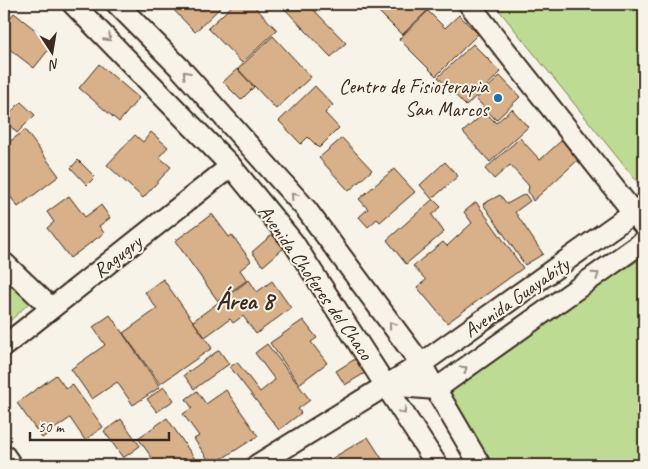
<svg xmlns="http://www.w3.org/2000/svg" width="648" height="469" viewBox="0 0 648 469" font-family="Caveat,sans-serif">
<rect width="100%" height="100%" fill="#f7f3e8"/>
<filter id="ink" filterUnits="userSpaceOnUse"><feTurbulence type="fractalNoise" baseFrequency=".02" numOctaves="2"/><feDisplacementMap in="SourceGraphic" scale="10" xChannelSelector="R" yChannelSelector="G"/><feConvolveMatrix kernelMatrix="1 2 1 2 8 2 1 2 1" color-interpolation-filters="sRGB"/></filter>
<g filter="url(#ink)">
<!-- green -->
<g fill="#bedb93" stroke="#7c8258">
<polygon points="494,4 644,4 644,179 638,183"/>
<polygon points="644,257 644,465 489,465 440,387"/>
<polygon points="4,275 31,301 4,327"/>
</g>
<!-- building -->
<g fill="#d8b089" stroke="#3b2a1e">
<polygon points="168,4 224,4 195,32"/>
<polygon points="234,4 252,4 277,30 242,63 208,28"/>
<polygon points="280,4 308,4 346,43 331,57"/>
<polygon points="371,4 434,4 402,35"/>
<polygon points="428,11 445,28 459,15 478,34 436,76 399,39"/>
<polygon points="14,13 53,44 34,68 8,48 4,53 4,26"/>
<polygon points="273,36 311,77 276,109 238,69"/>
<polygon points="473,44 501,72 466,106 438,77"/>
<polygon points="99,64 139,98 119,122 79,88"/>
<polygon points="237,69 254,87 241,100 223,82"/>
<polygon points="500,76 520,97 496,120 476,99"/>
<polygon points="315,86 333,105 325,113 339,128 319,148 308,137 301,144 279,121"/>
<polygon points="21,102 35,115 17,133 4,119"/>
<polygon points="512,109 528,127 490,162 463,132 485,112 496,123"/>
<polygon points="25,130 59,176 18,207 4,188 4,146"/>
<polygon points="151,132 168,147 159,157 171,167 143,198 107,165 135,135 143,142"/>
<polygon points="342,138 372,170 349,191 319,158"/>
<polygon points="520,138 540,160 562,140 579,159 533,201 528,191 529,186 510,165 494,179 485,169"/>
<polygon points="78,160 95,177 87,185 71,168"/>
<polygon points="445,162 458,176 432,199 420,185"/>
<polygon points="394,169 415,192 380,222 377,219 368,227 359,217 368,209 359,199"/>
<polygon points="525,194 530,201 515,212 543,254 525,265 483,204 500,195 507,204"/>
<polygon points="69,196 85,217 101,205 110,218 99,226 104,233 70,258 47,228 54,222 47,212"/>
<polygon points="433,199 441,207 432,215 444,232 406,264 387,240"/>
<polygon points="476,202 523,268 447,323 417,287 426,280 413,266 443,242 447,246 472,223 464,212"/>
<polygon points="212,214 229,237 232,235 251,261 240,270 247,280 218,301 175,241"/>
<polygon points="274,233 285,247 263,266 252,252"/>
<polygon points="163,279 212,348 160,384 123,333 157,309 145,292"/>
<polygon points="249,280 257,292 272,281 291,308 256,334 243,316 233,323 230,319 205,337 193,321"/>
<polygon points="110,315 160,387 133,405 117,382 92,399 71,369 105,345 93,327"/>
<polygon points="303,320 317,338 311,342 327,363 299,384 270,343"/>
<polygon points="267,344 310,400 298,409 301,413 279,430 230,367 237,362 260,392 275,380 255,353"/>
<polygon points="219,350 229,364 194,389 184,375"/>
<polygon points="355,359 365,373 345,385 336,371"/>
<polygon points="56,375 66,389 72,384 103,427 85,440 70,418 42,438 17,403"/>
<polygon points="164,387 174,400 157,412 147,399"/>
<polygon points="226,390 258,436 212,465 194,439 199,436 183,414 192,408 186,399 197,391 206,404"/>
<polygon points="167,418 195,459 185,465 157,465 138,438"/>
<polygon points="121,419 140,446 123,458 104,431"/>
<polygon points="368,437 386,465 328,465 326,462"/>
</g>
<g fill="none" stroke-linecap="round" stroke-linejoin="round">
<!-- minor casing -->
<g stroke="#3b2a1e" stroke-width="24">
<g id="minor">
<polyline points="73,4 231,166 293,242 437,465"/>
<polyline points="117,4 179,67 306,209 421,364 480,465"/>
<polyline points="469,4 644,226"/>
<polyline points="4,263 51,308"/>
<polyline points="4,346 231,166"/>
<polyline points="386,385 436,389 644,241"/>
<polyline points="4,455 11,465"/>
<polyline points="257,465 421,364 644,205"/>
</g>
</g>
<!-- minor -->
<use href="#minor" stroke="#f7f3e8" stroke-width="20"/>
</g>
<!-- one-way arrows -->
<defs><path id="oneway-chevron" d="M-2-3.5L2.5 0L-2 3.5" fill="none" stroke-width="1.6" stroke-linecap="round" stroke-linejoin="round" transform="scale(1.25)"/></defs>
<g stroke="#998e83">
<use href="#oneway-chevron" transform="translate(108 38) rotate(46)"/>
<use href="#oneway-chevron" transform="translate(186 74) rotate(-132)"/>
<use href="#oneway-chevron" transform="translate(294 196) rotate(-132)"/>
<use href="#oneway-chevron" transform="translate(596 275) rotate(-35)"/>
<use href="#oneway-chevron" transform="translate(392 325) rotate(-127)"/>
<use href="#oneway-chevron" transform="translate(464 369) rotate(-35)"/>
<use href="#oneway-chevron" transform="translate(403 411) rotate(58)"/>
</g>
</g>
<!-- markers -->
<circle fill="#1f6fb2" stroke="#f7f3e8" stroke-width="2" cx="498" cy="98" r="5"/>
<g text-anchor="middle" stroke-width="4" stroke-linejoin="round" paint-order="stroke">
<!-- poi labels -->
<g font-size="20" fill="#3b2a1e" stroke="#f7f3e8" text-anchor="end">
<text x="488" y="93">Centro de Fisioterapia<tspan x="488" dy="23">San Marcos</tspan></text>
</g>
<!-- street labels -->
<g font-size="20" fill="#3b2a1e" stroke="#f7f3e8">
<text transform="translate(117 256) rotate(-38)" y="7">Ragugry</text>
<text transform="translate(316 282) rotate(55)" y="7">Avenida Choferes del Chaco</text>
<text transform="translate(516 297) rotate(-35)" y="7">Avenida Guayabity</text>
</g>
<!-- district labels -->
<g font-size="25" font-weight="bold" fill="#3b2a1e" stroke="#f7f3e8">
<text x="245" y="309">Área 8</text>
</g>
</g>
<!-- margin -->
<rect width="648" height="469" fill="none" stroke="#f7f3e8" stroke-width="20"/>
<rect x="10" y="10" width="628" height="449" fill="none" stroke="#3b2a1e" stroke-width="2" filter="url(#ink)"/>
<!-- north arrow -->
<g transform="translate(52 52) rotate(168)" stroke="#f7f3e8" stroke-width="4" paint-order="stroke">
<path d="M0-4L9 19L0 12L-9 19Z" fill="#3b2a1e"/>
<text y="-8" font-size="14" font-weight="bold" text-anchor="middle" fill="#3b2a1e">N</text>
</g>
<!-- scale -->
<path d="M30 432v8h139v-8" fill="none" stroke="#3b2a1e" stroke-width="2.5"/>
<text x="38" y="432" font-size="15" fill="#3b2a1e" stroke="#f7f3e8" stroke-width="4" paint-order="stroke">50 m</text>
</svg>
